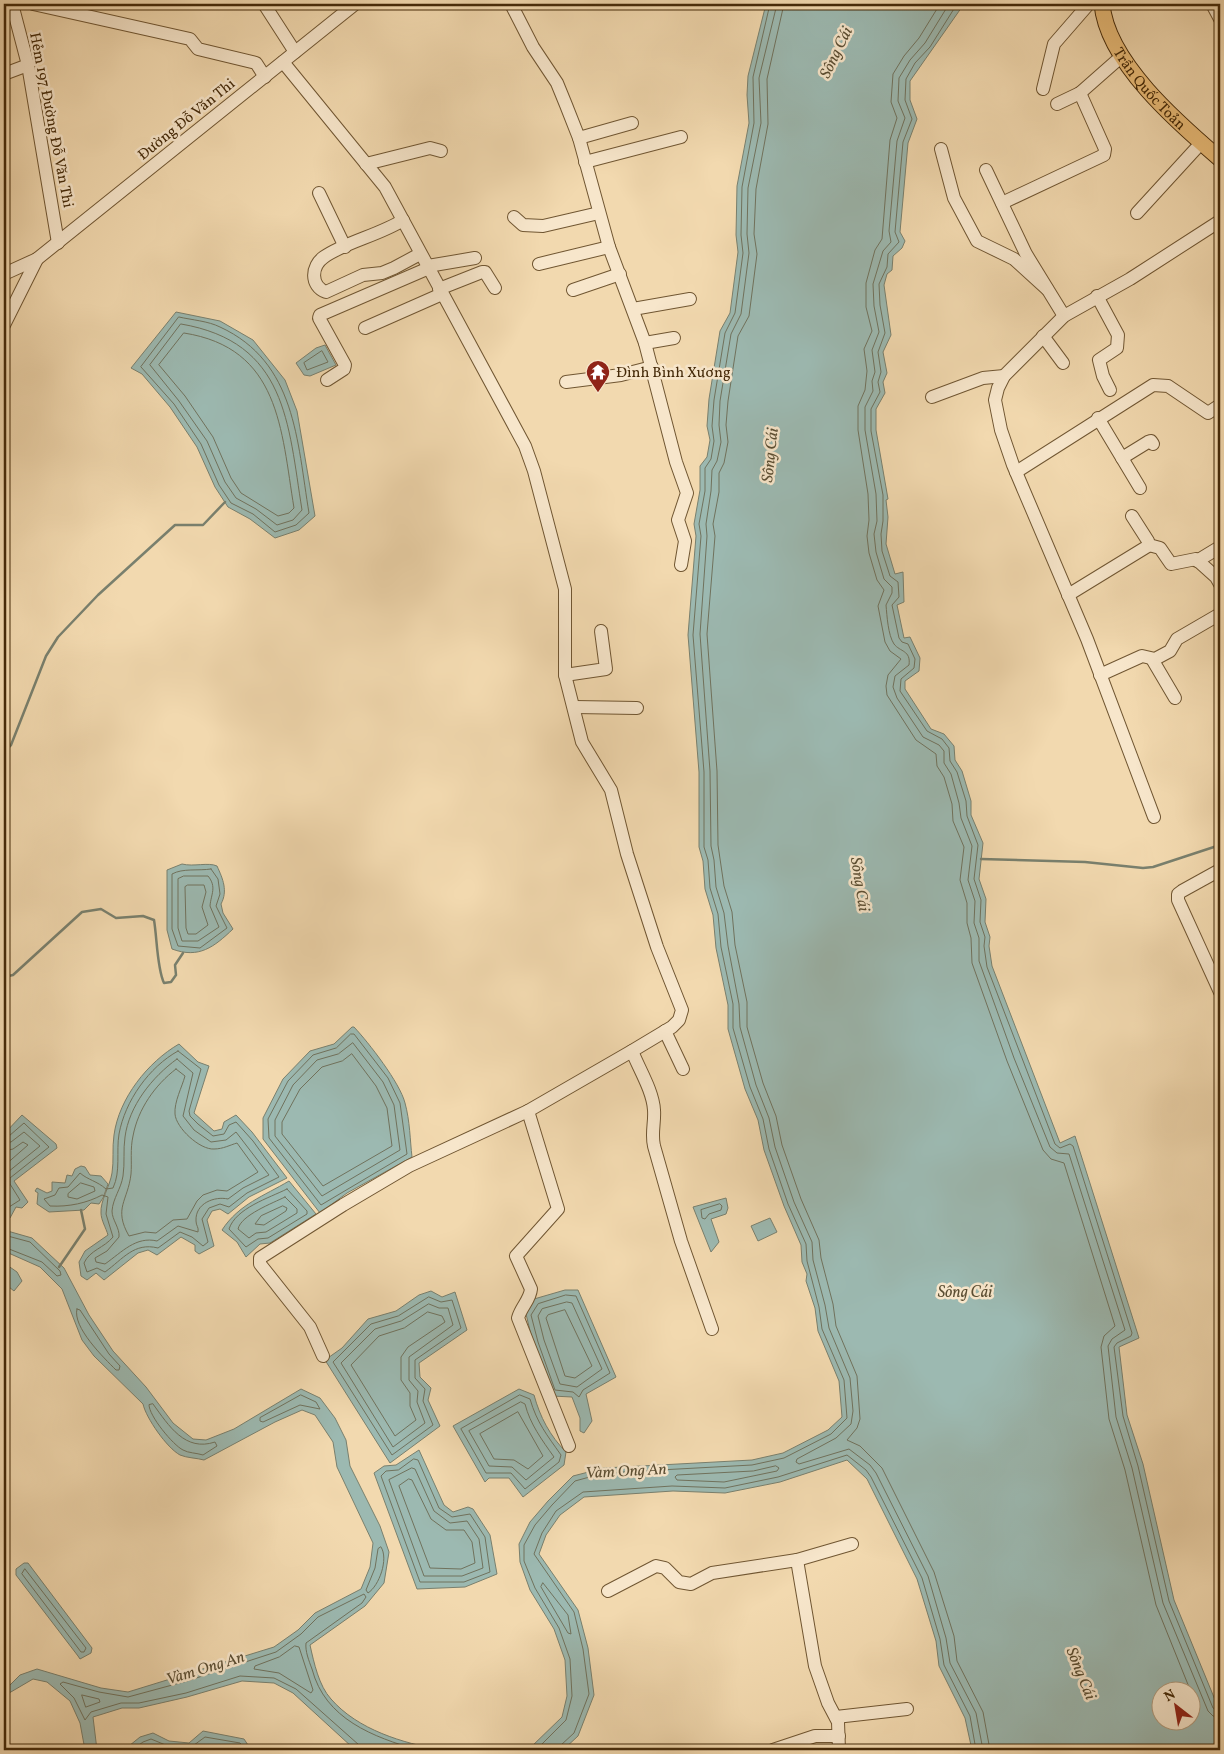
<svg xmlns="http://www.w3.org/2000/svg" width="1224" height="1754" viewBox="0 0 1224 1754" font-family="Vollkorn,serif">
<rect width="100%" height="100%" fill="#f2d9af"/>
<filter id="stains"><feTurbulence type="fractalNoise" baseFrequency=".004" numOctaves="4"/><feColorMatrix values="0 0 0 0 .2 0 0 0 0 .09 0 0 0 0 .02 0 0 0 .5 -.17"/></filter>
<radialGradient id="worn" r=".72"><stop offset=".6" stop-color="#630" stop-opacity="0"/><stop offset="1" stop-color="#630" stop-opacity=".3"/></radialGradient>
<!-- water -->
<g fill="#9cb9b1" stroke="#79806e" fill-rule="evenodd">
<path d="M766,4H964L910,81V100L917,119L908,143L900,232L905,241L902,248L893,256L892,270L887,274L884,285L891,335L883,352L887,373L883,382L885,393L876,409V430L888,499L886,500L888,517L886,544L895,574L903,572L904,602L897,605L904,638L910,637L920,658L919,671L905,681V689L931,729L944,734L954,746L955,760L962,771L971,801V815L983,843L979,879L986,899L985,922L990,937L989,946L992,966L1060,1143L1075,1136L1139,1338L1119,1347L1127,1415L1143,1464L1174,1600L1220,1712V1750H972L965,1718L939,1666L936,1641L917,1579L867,1479L847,1460L780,1482L725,1493L673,1491L584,1497L560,1515L546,1535L539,1554L578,1610L588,1648L594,1695L578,1736L563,1750H517L530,1748L562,1717L567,1696L565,1660L554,1629L530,1590L520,1562L519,1544L530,1522L548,1501L573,1476L604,1468L752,1460L783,1453L828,1430L842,1417L839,1381L818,1331L815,1308L806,1281L807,1274L802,1262L801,1245L784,1206L764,1150L758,1120L745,1089L728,1029V1005L716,948L713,915L705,889L703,861L699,847V772L688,635L696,536L694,524L700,490V466L707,457L710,440L707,426L709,399L720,331L730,313L738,252L736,235L737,186L749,123L747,95L748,76ZM1162,1692H1192V1722H1162Z"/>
<polygon points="176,312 220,321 253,340 285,380 297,411 315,516 299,530 275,538 250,519 228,507 215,487 197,447 170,407 142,374 131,368"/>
<polygon points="325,345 336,365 310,376 304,375 296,363 316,348"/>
<path d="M182,864C194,867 208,862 217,866C223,879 228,891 221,904L223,913L233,929C214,947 199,959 172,949L167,930V870Z"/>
<path d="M352,1027H354C369,1043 400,1083 405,1103C410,1121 410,1140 412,1157L347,1193L320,1213L263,1139V1118L283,1079L310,1051L334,1044Z"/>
<path d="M179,1044L198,1062L209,1066L194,1113L214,1131L222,1129L224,1122L236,1115L252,1132L287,1178L249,1197L228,1214L220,1209L212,1211L207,1220L214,1246L199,1254L195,1251V1245L181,1237L157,1255L148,1250L138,1253L104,1280L96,1273L87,1280L81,1276L79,1262L85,1251L108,1235C106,1228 101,1220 101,1213C100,1201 110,1186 112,1173C114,1161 112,1148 114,1135C119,1098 148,1062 179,1044Z"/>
<polygon points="22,1115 56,1144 57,1148 14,1181 28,1202 22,1208 16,1207 10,1218 4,1222 4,1134"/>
<polygon points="81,1166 85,1167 90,1175 101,1176 108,1184 103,1198 99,1204 91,1203 84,1210 49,1212 37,1204 38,1193 35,1191 37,1188 47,1193 52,1191 52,1182 65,1183 67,1175 72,1176 75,1169"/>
<path d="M289,1181L316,1214L270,1243L260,1244L246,1257L237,1242L222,1230C239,1204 264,1196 289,1181Z"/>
<polygon points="726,1198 728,1208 726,1214 711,1219 719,1242 711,1252 693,1207"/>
<polygon points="770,1218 777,1232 758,1241 751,1226"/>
<path d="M4,1230L32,1238L64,1268L89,1315L113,1351L146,1387L173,1423L193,1439L206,1440L234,1429L301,1389L320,1398L335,1418L346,1440L350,1466L380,1526L389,1552L384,1583L365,1606L310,1645C314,1663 319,1686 331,1699C358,1730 403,1743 441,1750H360L352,1747L293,1693L274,1683L242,1681L187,1697L139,1708H122L93,1717L97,1750H85L80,1723L70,1701L47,1682L33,1679L4,1696V1688H7L20,1675L37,1669L101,1688L128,1692L274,1647L298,1630L315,1613L361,1589L370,1567L373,1543L337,1467L333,1442L315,1415L302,1410L275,1422L204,1460C197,1458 187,1458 180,1455C167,1448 146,1418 143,1404L94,1356L82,1340L62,1289L40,1267L4,1251Z"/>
<polygon points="4,1263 17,1272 22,1281 14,1291 4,1283"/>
<polygon points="565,1290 578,1290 616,1377 586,1394 592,1421 584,1433 580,1431 580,1418 572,1397 552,1396 533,1343 526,1314 534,1299"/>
<polygon points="431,1291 442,1297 455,1292 467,1330 419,1363 420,1377 431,1388 428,1400 440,1426 390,1463 325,1360 342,1348 368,1319 396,1311 419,1295"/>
<path d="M519,1389L534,1395C540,1417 550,1436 566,1452L564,1465L523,1497L509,1478H489L485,1482L453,1426Z"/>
<polygon points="419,1450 444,1505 453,1512 468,1507 473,1509 490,1535 497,1574 465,1587 417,1589 374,1473 384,1466 396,1465"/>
<polygon points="24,1563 28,1563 92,1648 91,1653 80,1659 78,1656 16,1575 16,1569"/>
<polygon points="203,1731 244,1739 248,1745 259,1750 124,1750 140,1737 153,1733 169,1741 189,1743"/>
</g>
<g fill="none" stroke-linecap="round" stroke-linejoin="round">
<!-- shore -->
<g stroke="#70725d" stroke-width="1">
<polyline points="777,4 759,78 761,123 748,188 747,234 749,253 741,314 731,334 720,401 719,425 721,442 717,461 712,470 711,491 706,524 707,536 700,634 710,771 711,846 714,860 716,887 724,913 728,946 739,1004 740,1027 756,1085 769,1118 775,1147 794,1202 812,1242 813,1260 825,1305 829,1328 850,1378 853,1411 851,1424 836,1438 797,1459 796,1462 799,1464 849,1449 870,1465 876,1473 928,1576 946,1638 950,1663 976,1713 983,1750"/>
<polyline points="784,4 767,79 768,124 756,189 754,234 757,254 749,316 738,336 728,401 726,425 728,442 724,463 719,473 719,492 713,524 715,536 707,634 717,771 718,845 724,886 732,912 735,945 747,1002 747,1027 763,1083 776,1116 782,1145 801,1199 819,1240 821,1258 833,1304 836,1326 857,1376 860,1419 857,1428 847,1440 860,1446 882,1468 934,1572 954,1636 957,1661 983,1712 990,1750"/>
<polyline points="940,4 919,38 904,56 893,74 891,102 897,118 890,140 882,239 875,250 866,283 866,307 872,331 864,349 867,371 865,390 858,406 858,430 868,494 869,520 867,536 869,553 877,580 884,590 878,606 885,642 890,651 901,659 888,675 886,686 887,695 916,740 936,754 937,766 944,777 952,804 953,821 964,847 960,880 967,903 967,923 971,938 972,963 1007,1061 1043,1150 1051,1159 1064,1163 1115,1326 1104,1336 1101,1347 1109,1419 1125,1470 1156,1605 1191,1692"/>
<path d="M949,4L925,43L910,60L899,78L898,101L905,118L897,141L889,231L891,242L883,251L873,284L874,306L879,332L872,350L875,372L872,381L873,391L865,407V430L876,494L877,521L874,534L876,552L884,579L892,587V593L886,605C887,616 888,635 894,644C900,652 911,650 909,665L895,676L893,687L897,698L923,737L939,745L944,751V763L951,774L959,803L961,818L972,846L968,880L975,901L974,923L979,938V961L1014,1058L1050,1147L1057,1153L1069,1154L1125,1330L1112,1339L1108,1346L1116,1417L1132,1468L1163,1603L1208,1711L1213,1716L1220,1718"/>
<polyline points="957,4 930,47 915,63 906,79 905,100 912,119 903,142 895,232 899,242 888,254 887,267 879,284 880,305 885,333 878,352 881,372 878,382 880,392 871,409 871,431 883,495 883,521 881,534 882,551 890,576 898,582 899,597 892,605 899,638 902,642 908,644 915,659 914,668 901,679 900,691 927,731 942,739 949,748 950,761 957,772 966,801 967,816 978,845 974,879 981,900 980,922 985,937 984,946 987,967 1055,1144 1060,1148 1070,1144 1073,1146 1132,1333 1131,1336 1117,1343 1114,1347 1123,1416 1138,1466 1169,1601 1213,1708 1220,1712"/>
<path d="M179,317C192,320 208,321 220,327C296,362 297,441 309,513L296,525L275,532L253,514L231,503L219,485L201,444L174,404L141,367Z"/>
<path d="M181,324C287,342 288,423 302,510L293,520L277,525L256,509L236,498L225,482L207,441L179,401L150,365Z"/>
<path d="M184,333C280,348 281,429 294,508L289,513L278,516L241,493L231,478L213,437L185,396L159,365Z"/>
<polygon points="322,351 328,362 307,370 304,363"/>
<path d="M211,869L218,879L220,894L216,906L227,928L200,948L178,946L172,929V874C183,868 198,871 211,869Z"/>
<path d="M184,876H208C217,887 211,894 210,906L219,927L198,941H182L178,928V879Z"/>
<polygon points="188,885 204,885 206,892 202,907 208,925 196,934 188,934 186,928 185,887"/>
<polygon points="351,1034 354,1034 388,1078 400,1103 407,1154 321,1205 269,1138 268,1119 288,1081 313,1055 336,1048"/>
<polygon points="353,1043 383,1082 394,1105 400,1150 322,1196 275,1136 275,1120 293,1085 317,1060 338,1054"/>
<path d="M178,1051L201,1069L189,1111L190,1116L198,1124L213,1136L224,1134L229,1125L236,1122L253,1141L279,1177L247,1193L229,1207L220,1204L209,1208L202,1219L208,1242L203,1246L192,1237L180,1232L158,1248C134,1242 123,1259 105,1272L97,1268L87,1272L84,1263C90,1250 104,1248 113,1237L106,1214L108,1197L102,1195C87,1203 69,1207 50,1206L44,1199L55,1195L59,1188L68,1187L80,1173C88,1180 97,1181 106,1189L113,1188C121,1171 116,1152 119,1134C125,1101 149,1067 178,1051Z"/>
<polygon points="352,1054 376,1086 387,1108 392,1146 323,1186 282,1134 282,1122 300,1089 322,1067 342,1061"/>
<path d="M177,1059L193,1073L183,1116L194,1130L211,1142L226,1140L236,1132L269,1175L243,1188L228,1199C215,1196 195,1203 196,1221C196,1226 199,1227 198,1232L178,1226L157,1241C136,1236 122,1252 105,1264L96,1262L95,1258L107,1251L119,1237C120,1228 112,1220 112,1211C113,1198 121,1189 123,1176C125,1163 123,1150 125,1137C129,1106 152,1077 177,1059Z"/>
<path d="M176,1069L185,1076C182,1087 174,1102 175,1114C176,1128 200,1150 214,1149C223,1149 230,1145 237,1143L258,1172L227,1191L217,1190L203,1195L197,1201L187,1219L173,1220L156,1233L145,1232L129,1236C113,1208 128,1201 131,1174C132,1162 130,1149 133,1136C138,1109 155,1085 176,1069Z"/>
<polyline points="4,1137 9,1136 24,1123 49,1147 10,1178 10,1184 20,1200 9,1207 4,1217"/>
<polyline points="4,1143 11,1142 24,1132 40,1146 8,1172 4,1178"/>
<polyline points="4,1151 13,1149 23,1142 28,1145 4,1166"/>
<polygon points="81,1183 94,1187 95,1191 77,1199 68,1197 68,1194"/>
<path d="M287,1189L307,1211V1214L268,1238L258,1239L246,1247L229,1229C236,1208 269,1198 287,1189Z"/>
<path d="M285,1197L297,1209V1213L266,1232L256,1233L249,1238L238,1229C241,1215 273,1203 285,1197Z"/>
<polygon points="720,1204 722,1206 721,1210 709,1214 705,1219 702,1218 701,1210"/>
<polygon points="283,1206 287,1208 286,1211 264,1225 255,1224 261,1216"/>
<polyline points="4,1235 30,1242 60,1271 61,1275 57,1276 42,1262 4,1247"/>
<polygon points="566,1295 576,1296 610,1373 583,1390 579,1397 573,1392 555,1390 538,1342 531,1315 538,1304"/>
<polygon points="429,1297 441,1302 452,1300 461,1328 415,1360 415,1378 425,1389 423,1401 433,1425 392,1455 333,1362 371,1324 398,1316"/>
<polygon points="567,1302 572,1303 602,1369 577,1387 560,1384 544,1340 538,1316 542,1309"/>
<polygon points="429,1304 439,1308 448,1308 453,1325 409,1357 409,1380 418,1391 417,1402 425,1423 393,1447 341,1363 375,1329 401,1321"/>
<path d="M77,1309L80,1310L109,1354L120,1366L119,1370H116C104,1358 72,1327 77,1309Z"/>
<polygon points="565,1310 592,1366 575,1378 565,1376 546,1318 548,1315"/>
<polygon points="428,1312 442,1316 445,1322 408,1347 401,1357 401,1380 410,1393 410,1406 416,1420 395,1436 351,1365 379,1336 404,1328"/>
<polygon points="301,1395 316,1402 320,1409 300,1405 263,1422 260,1421 260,1418"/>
<path d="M520,1395L530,1399C537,1423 547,1435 561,1455L559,1462L525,1489L511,1473H486L461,1429Z"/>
<path d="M521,1402L525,1404C530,1424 542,1440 554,1457L526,1480L512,1467L489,1466L469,1431Z"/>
<path d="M153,1404C169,1426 185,1452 215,1442L217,1446L203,1455C197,1453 188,1453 183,1450C173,1445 149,1416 149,1405Z"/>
<polygon points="518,1412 543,1456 528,1469 514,1460 494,1459 480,1434"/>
<polygon points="414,1459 418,1460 439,1508 452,1517 470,1514 485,1537 490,1572 464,1582 420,1582 381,1476 386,1471 398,1470"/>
<polygon points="776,1466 779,1468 777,1471 724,1482 677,1480 675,1477 677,1475 753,1471"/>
<polygon points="412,1468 415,1469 434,1511 450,1523 467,1521 479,1539 483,1568 462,1576 424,1576 389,1480"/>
<polygon points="409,1479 412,1480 431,1519 446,1530 464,1530 472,1542 475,1563 461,1569 430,1568 399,1486"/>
<path d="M381,1547C389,1559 379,1586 368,1593L366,1590L375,1568L378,1549Z"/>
<polygon points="25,1569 86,1648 84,1652 81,1652 22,1574"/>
<polygon points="543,1583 568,1615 571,1634 568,1633 541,1587"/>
<polygon points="295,1646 299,1647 313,1690 311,1693 279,1673 254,1669 255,1666 279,1657"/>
<polygon points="82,1695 99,1699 100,1702 86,1707"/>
<polyline points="132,1750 143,1742 151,1739 168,1746 190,1748 205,1737 240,1743 247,1750"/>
<path d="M360,1750L359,1745L296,1689L274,1678L240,1676L186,1693L139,1703H121L91,1712L85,1720L74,1698L60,1684L63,1682L99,1692L128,1697L187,1681L276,1652L301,1634L318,1617L364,1594L366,1597L362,1603L306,1643C305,1651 309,1661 312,1669C325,1719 373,1737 418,1750"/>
<polyline points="536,1750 566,1720 572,1696 570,1659 559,1628 535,1588 524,1561 524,1545 535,1525 552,1505 575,1481 604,1473 752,1465 784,1458 831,1434 847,1418 844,1380 822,1329 819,1307 807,1261 806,1244 788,1204 769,1149 763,1119 750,1087 733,1028 733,1004 721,947 718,914 710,888 708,860 704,847 704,772 693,635 701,536 699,524 705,491 705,468 711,459 714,441 712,426 714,400 725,333 735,313 743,253 741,235 742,187 754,123 753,77 770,4"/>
<polyline points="560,1750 561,1745 574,1733 589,1694 583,1649 574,1612 534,1554 542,1533 556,1511 583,1492 672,1486 725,1488 778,1477 847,1455 866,1470 871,1477 922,1578 940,1639 944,1665 970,1716 976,1750"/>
</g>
<!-- stream -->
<g stroke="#79806e" stroke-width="2.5">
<polyline points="4,752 11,745 46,656 58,637 98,595 175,525 203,525 225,502"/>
<polyline points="981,859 1085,862 1143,868 1153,867 1220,845"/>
<path d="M4,977L13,975L82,912L101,909L116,918L143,916L154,920C157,937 157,969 164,983L171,982L176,975L175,965L183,953"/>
<polyline points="59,1267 85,1229 81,1210"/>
</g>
<!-- minor casing -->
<g stroke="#705632" stroke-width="14">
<g id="minor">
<polyline points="12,4 28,65 58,243"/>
<polyline points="33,4 190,39 198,49 256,63 265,77"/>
<polyline points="264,4 295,52"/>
<polyline points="511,4 533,47 557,83 566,105 579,138 609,247 645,343 676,462 687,493 678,520 685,541 681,565"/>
<polyline points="1212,4 1220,19"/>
<polyline points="283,62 385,187 525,446 534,471 565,589 565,675 582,742 611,790 627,854 657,947 682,1010 679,1020 672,1027 632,1051 528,1111 409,1166 343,1205 260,1258 260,1264 310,1327 323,1356"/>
<polyline points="4,74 28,65"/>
<polyline points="1043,89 1054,44 1087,6"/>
<polyline points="1057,104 1080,93 1122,56"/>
<polyline points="579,138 632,123"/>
<polyline points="941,149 954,198 977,241 1014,259 1047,289"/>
<polyline points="585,162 681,137"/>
<polyline points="366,164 430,148 441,151"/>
<polyline points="986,170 1026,254 1064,316"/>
<polyline points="319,193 345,247"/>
<polyline points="1002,203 1104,155 1105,149 1080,93"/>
<polyline points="1137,213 1202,142"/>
<polyline points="514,217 523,225 543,226 599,213"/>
<path d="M403,220C380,235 345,242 324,257C311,266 310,286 326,292L363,275L382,273L394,268L420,254"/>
<polyline points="539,264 609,247"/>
<polyline points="428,266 475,258"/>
<polyline points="4,274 37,259 355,4"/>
<polyline points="439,289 482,272 485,272 495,288"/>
<polyline points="573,290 620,274"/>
<polyline points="1097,296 1118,335 1117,348 1099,360 1103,376 1110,390"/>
<polyline points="633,309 690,299"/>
<polyline points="4,325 37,259"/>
<polyline points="365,328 442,294"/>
<polyline points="1043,336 1063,363"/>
<polyline points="645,343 674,338"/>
<polyline points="327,380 344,369 345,365 319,318 320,315 429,268"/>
<polyline points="566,382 621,375 652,367"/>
<polyline points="932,397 983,378 1004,376"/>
<polyline points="1098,418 1140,488"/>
<polyline points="1122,458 1148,442 1151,441 1153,444"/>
<polyline points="1016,472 1153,385 1168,386 1208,413 1220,405"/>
<polyline points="1149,545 1160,548 1171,564 1196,559 1216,577 1220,584"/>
<polyline points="1197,561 1220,547"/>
<polyline points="1068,595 1148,546 1148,541 1132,516"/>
<polyline points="1152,659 1175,698"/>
<polyline points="565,675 606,669 601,631"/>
<polyline points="1100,675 1142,656 1155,659 1170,651 1177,639 1220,614"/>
<polyline points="575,707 637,708"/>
<polyline points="1154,817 1087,639 1013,465 1001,430 995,400 998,388 1004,376 1064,316 1130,279 1220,221"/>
<polyline points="1220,870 1182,891 1178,894 1178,900 1220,992"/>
<polyline points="665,1031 683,1069"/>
<path d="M632,1051C639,1069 653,1091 654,1110C655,1123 651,1133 654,1146L681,1241L712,1329"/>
<path d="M528,1111L558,1209L516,1256L531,1289C530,1300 521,1307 518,1318L569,1446"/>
<polyline points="797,1560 815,1666 828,1703 838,1722 839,1750"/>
<polyline points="608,1591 656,1566 665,1568 679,1582 691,1584 712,1573 797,1560 852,1544"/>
<polyline points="836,1717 907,1709"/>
<polyline points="773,1750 815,1736 839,1736"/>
</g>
</g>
<!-- major casing -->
<g stroke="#452a09" stroke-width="17">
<g id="major">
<path id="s1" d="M1102,4C1107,62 1178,123 1220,159"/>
</g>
</g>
<!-- minor -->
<use href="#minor" stroke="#f7e6cb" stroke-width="12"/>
<!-- major -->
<use href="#major" stroke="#e9bc78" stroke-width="15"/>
</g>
<!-- icons -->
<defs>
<g id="temple-pin" transform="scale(1.25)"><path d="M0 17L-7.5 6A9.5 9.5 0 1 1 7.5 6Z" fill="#8f2418" stroke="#f7e6cb"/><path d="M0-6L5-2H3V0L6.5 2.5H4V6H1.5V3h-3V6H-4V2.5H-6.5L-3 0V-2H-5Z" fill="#fff"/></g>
</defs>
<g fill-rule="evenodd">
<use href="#temple-pin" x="598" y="372"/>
</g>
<g text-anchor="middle" stroke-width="5" stroke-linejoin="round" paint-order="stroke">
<!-- street labels -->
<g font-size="15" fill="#452a09" stroke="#f7e6cb">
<text dy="5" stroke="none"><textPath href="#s1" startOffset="99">Trần Quốc Toản</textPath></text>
<text transform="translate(186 119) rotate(-39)" y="5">Đường Đỗ Văn Thi</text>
<text transform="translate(52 120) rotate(79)" y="5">Hẻm 197 Đường Đỗ Văn Thi</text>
</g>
<!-- poi labels -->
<g font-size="15" fill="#452a09" stroke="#f7e6cb" text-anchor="start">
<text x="616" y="377">Đình Bình Xương</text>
</g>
<!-- water labels -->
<g font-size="16" font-style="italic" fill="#5b4e33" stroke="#f7e6cb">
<text transform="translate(835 52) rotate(-64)" y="6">Sông Cái</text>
<text transform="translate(769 455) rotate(-84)" y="6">Sông Cái</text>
<text transform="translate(861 884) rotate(81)" y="6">Sông Cái</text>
<text x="965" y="1297">Sông Cái</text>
<text transform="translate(626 1470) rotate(-3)" y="6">Vàm Ong An</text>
<text transform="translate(205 1667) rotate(-17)" y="6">Vàm Ong An</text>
<text transform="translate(1082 1673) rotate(68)" y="6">Sông Cái</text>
</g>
</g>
<!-- margin -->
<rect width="1224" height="1754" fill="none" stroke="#f2d9af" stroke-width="20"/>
<rect x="5" y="5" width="1214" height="1744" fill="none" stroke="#452a09" stroke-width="2.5"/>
<rect x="10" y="10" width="1204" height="1734" fill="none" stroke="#452a09"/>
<!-- north arrow -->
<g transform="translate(1176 1706) rotate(329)"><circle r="24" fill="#f7e6cb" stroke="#b09b7d"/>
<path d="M0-4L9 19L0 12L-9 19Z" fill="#8f2418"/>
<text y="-8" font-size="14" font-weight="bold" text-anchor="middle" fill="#452a09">N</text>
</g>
<rect width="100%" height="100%" filter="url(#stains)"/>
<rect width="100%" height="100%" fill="url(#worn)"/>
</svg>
